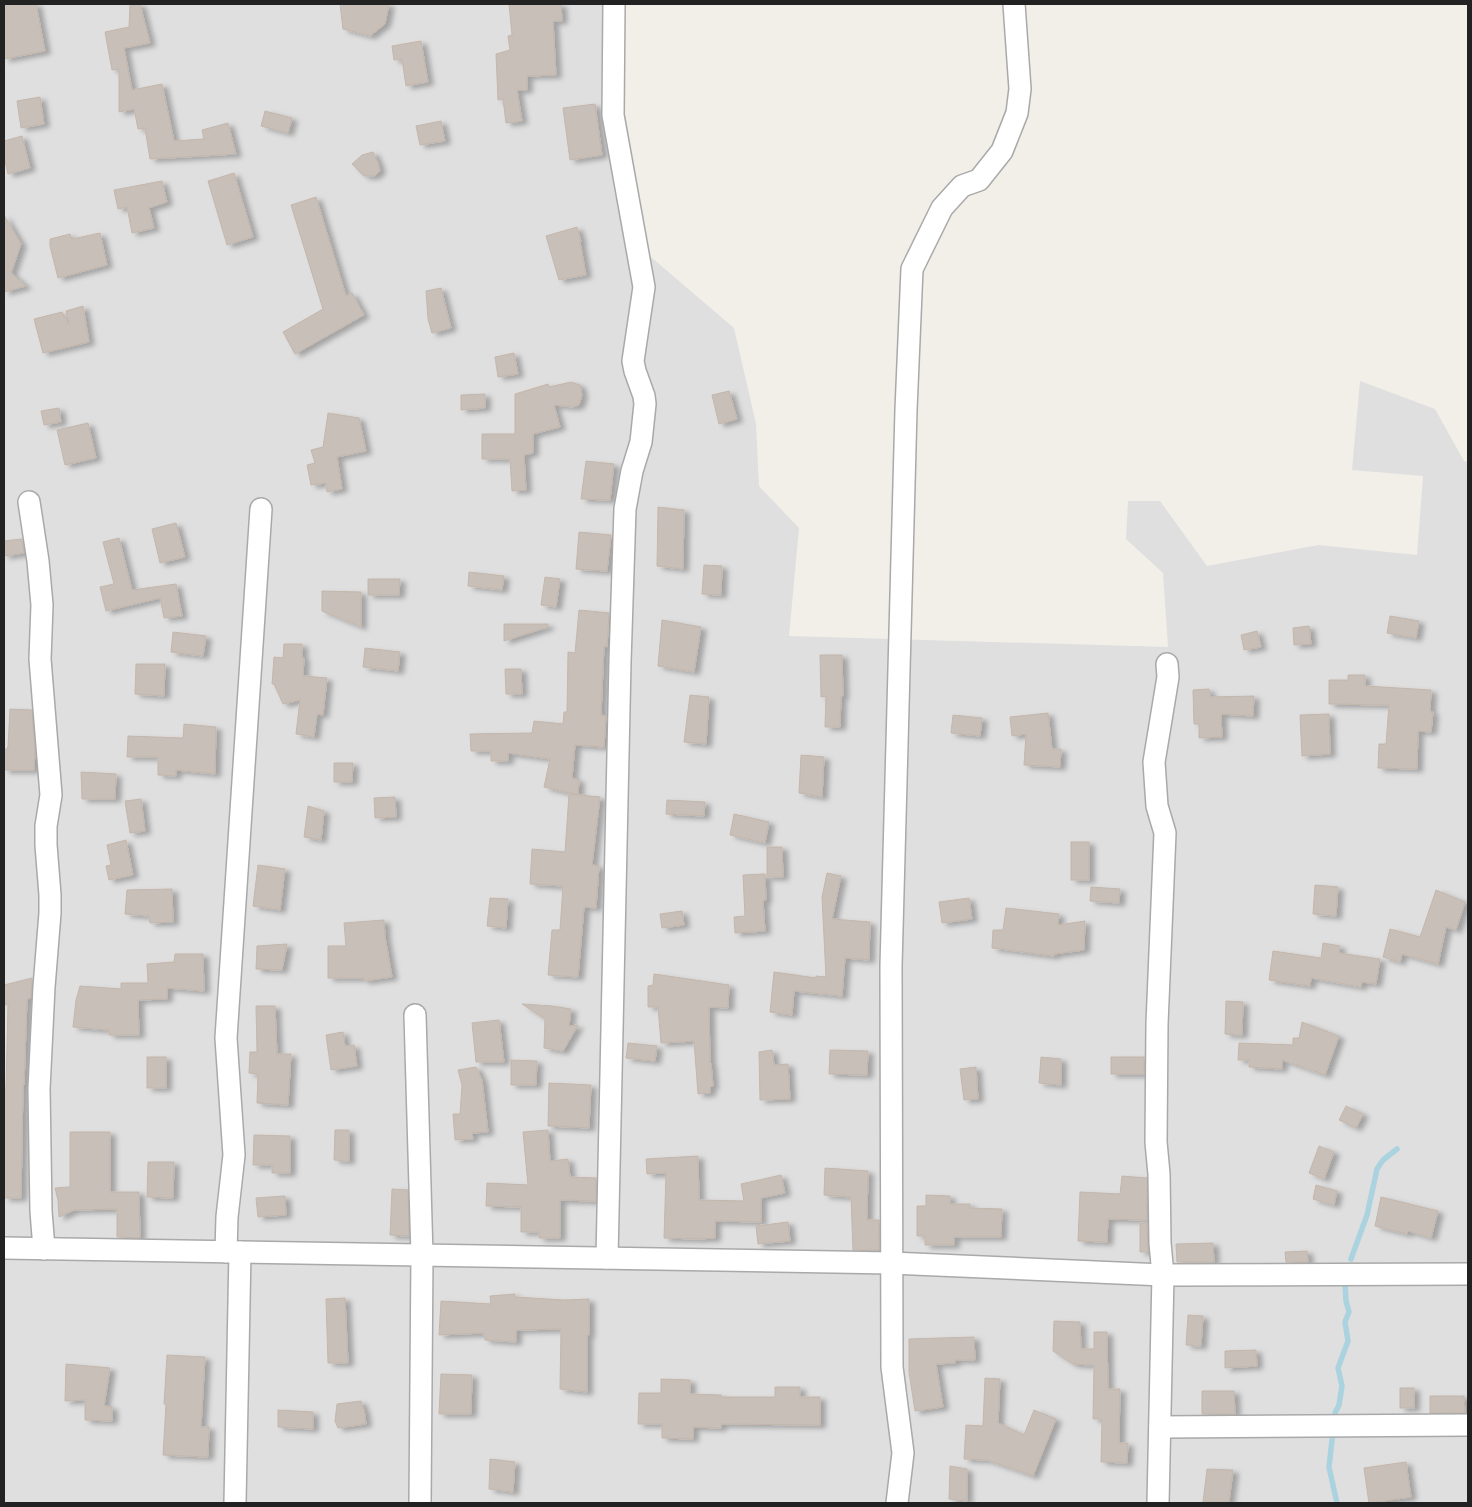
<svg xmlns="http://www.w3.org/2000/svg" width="1472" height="1507" viewBox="0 0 1472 1507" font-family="Lato,sans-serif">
<defs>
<filter id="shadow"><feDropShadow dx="5.5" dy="3" stdDeviation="2.5" flood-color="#0004"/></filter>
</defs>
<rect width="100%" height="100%" fill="#f2efe9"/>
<!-- residential -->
<polygon fill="#e0dfdf" points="4,4 620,4 620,113 645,252 734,328 756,424 759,486 799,528 789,636 1168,647 1163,573 1126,539 1128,501 1160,501 1207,566 1318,545 1417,555 1423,476 1352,470 1360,381 1435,409 1464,461 1468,462 1468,1503 4,1503"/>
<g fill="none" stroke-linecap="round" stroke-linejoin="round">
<!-- stream -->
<g stroke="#aad3df" stroke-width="5.5">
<polyline points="1351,1259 1367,1215 1377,1169 1383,1160 1397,1149"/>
<polyline points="1337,1503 1329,1467 1335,1413 1339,1405 1342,1386 1338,1368 1348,1341 1345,1322 1349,1312 1346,1301 1345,1284"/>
</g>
</g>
<!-- building -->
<g fill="#c7bfb8" stroke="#c4b6ab" filter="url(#shadow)">
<polygon points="4,4 36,4 45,51 4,59"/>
<polygon points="130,4 140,4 150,43 124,48 132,90 162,84 174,141 204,139 202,130 228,123 236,154 150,159 145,128 138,129 134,109 119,112 119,69 112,70 105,32 129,27"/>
<polygon points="340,4 389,4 385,24 370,36 343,29"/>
<polygon points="509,4 561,4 562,21 553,21 556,75 527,76 527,90 517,90 522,121 506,123 503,99 498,100 496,54 510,50 508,36 512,35"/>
<polygon points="421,41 428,82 406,86 402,59 394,60 392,46"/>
<polygon points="40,97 44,124 21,128 17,101"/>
<polygon points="595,104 602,155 570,160 563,108"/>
<polygon points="265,111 292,118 288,133 261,126"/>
<polygon points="441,121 445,141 420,145 416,126"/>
<polygon points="22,136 30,168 8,174 4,156 4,141"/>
<polygon points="373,152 378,163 380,171 374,176 364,176 352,164 362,155"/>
<polygon points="234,173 253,237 227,245 208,181"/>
<polygon points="162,181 167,202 149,208 154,228 132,233 127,207 118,209 114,190"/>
<polygon points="316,197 346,296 352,293 364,315 295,354 283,332 323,309 291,205"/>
<polygon points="4,215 21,244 11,273 26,286 4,292"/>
<polygon points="577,227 581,242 580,242 586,275 559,280 546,236"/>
<polygon points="100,233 107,265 58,278 50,246 50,239 70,234 72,239"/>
<polygon points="441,288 451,328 432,333 428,319 426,291"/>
<polygon points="83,306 89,342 43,353 34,319 62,312 69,324 66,311"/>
<polygon points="514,353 518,374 498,377 495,357"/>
<polygon points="571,382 580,385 582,395 579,405 573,407 554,405 560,427 533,434 533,453 524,455 526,490 512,491 510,459 482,459 482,434 515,434 515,394 548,384 549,387"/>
<polygon points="729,391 737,419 719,424 712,395"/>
<polygon points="485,394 485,408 461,410 461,395"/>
<polygon points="59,408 61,422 44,425 41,411"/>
<polygon points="328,413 359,418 366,451 337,457 342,489 327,492 326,483 311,485 307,465 315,463 311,450 323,447"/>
<polygon points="88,423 96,458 65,465 57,430"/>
<polygon points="586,461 614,464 610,500 581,499"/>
<polygon points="658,507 684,510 683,569 657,566"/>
<polygon points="176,523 185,557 160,563 152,529"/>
<polygon points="579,532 611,535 607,571 576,569"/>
<polygon points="119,538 132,590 176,584 182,616 164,618 160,598 106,611 100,587 114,584 103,542"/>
<polygon points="22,539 24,553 4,556 4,541"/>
<polygon points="704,565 722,566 721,595 702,594"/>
<polygon points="469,572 504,576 502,590 468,586"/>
<polygon points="545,577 560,579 556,607 541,605"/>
<polygon points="368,579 400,579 399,595 368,595"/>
<polygon points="322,591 361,592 361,627 322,611"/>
<polygon points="579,610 609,613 607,647 604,646 601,715 606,716 604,747 575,745 572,778 579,780 578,795 544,787 550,759 508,753 508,761 491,761 491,751 471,751 470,734 532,733 534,721 563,724 564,712 567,712 568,652 575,653"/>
<polygon points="1390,616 1419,621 1416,638 1387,633"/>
<polygon points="662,620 701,627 694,672 658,666"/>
<polygon points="504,624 548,624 548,627 504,641"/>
<polygon points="1309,626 1311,644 1294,645 1293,628"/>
<polygon points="1257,631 1261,647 1244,650 1241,635"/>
<polygon points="173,632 206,636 203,656 171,652"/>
<polygon points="284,644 302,644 302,658 304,658 303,676 327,678 323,715 317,714 314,737 296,734 300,700 283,704 274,684 272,684 274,657 283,658"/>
<polygon points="365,648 400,652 398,671 363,667"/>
<polygon points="820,655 842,655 843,696 841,696 840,727 825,727 826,696 821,697"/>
<polygon points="136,664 165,664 164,696 135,694"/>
<polygon points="505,669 521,669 522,694 506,694"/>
<polygon points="1348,675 1365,675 1365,686 1431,690 1430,712 1433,712 1431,732 1418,731 1417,769 1378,768 1379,744 1386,744 1389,705 1329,704 1329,680 1348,680"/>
<polygon points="1209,689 1210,697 1254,696 1253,716 1221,714 1222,737 1199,738 1199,724 1194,724 1193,690"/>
<polygon points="690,695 709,697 706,744 684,742"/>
<polygon points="10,709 32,710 35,750 34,770 4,770 4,751 8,747"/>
<polygon points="1048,713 1052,749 1061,749 1060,767 1024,765 1026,734 1012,736 1010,717"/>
<polygon points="1329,714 1330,754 1302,756 1300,715"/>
<polygon points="953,715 982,718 980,736 951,733"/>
<polygon points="184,724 216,727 215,774 176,770 176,776 158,775 158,757 127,757 128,736 183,738"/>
<polygon points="801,755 824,757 822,797 799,793"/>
<polygon points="334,763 353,763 352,782 334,782"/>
<polygon points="81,772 116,774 115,799 82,799"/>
<polygon points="569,794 600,797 592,865 599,866 596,908 584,907 578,977 548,975 552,930 560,930 563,886 530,884 532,849 565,852"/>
<polygon points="395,797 396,817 375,818 374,798"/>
<polygon points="141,799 145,831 130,833 125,801"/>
<polygon points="667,800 705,802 704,816 666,814"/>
<polygon points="308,806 324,811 321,840 304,837"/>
<polygon points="734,814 769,822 765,843 730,835"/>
<polygon points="126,840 133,875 109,880 106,866 111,865 107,845"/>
<rect x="1071" y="842" width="18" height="38"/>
<polygon points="767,847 782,847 783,877 767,877"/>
<polygon points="258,865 285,869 280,910 253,906"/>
<polygon points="827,873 841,876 832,919 870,922 869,960 845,958 842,996 794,991 792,1015 770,1012 774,972 816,978 816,976 826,977 822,897"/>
<polygon points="765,874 766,900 763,901 765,931 735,933 734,917 745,916 743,875"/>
<polygon points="1315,885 1338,887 1336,916 1313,914"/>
<polygon points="1091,887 1120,889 1119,903 1090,901"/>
<polygon points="172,889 173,922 150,923 149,916 125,914 127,890"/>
<polygon points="1436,890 1465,902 1456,930 1446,927 1438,964 1402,954 1400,962 1383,957 1390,929 1420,937"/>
<polygon points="490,898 508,899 506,928 487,926"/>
<polygon points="969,898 972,919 942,923 939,902"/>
<polygon points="1006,908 1059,914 1058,925 1085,921 1084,950 1054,954 1054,956 992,948 993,930 1003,930"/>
<polygon points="682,911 684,925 662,928 660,914"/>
<polygon points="384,920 385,937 392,977 364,981 364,978 328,978 328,946 346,946 344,923"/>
<polygon points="1323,943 1340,946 1339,953 1380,959 1376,984 1362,982 1361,987 1311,978 1310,986 1269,980 1273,951 1321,958"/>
<polygon points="287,944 282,970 256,969 257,946"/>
<polygon points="175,954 203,954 204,991 167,988 167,999 138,1000 139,1035 109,1035 109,1030 73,1027 76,1000 80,986 121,989 121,983 148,983 147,964 174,962"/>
<polygon points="654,974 729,985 728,1008 709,1007 710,1063 711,1063 713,1086 710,1087 710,1093 698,1094 694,1041 661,1043 658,1007 648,1007 648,986 653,985"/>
<polygon points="32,978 31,998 27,999 24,1085 23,1085 21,1198 4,1198 4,1088 6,1088 8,1004 4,1005 4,985"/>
<polygon points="1226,1001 1243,1002 1242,1035 1225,1034"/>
<polygon points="522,1004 552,1006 571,1009 569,1026 578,1025 563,1051 544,1048 545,1019"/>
<polygon points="256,1006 275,1006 277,1054 291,1054 288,1105 257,1103 258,1074 249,1073 250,1052 257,1052"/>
<polygon points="499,1020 504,1062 476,1062 472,1023"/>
<polygon points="1302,1022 1339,1036 1325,1075 1282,1060 1282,1069 1249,1067 1249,1060 1238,1060 1239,1043 1293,1045 1293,1038 1299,1038"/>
<polygon points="343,1032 345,1046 354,1045 357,1066 331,1070 326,1035"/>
<polygon points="628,1043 657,1046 655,1061 626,1058"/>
<polygon points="772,1050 774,1065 788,1064 790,1099 760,1100 759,1052"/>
<polygon points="830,1050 868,1051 867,1075 829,1074"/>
<rect x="147" y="1057" width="19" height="31"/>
<polygon points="1041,1057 1061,1059 1061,1085 1039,1083"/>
<rect x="1111" y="1057" width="33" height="17"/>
<polygon points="511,1060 537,1061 536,1085 511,1085"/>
<polygon points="476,1067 482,1080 488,1132 472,1133 473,1139 455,1140 453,1114 460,1114 462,1085 458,1070"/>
<polygon points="976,1067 978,1099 964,1100 960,1069"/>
<polygon points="549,1083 591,1085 589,1128 548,1126"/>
<polygon points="1346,1106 1363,1114 1356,1128 1339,1120"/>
<polygon points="335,1130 349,1130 349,1161 334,1160"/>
<polygon points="548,1130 550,1161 568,1159 570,1177 596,1178 596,1201 560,1200 560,1238 539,1238 539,1232 521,1232 521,1207 486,1206 487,1183 528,1185 523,1132"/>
<polygon points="70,1132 110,1132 110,1192 139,1192 140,1238 117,1237 117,1209 74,1210 59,1217 58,1200 55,1188 70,1187"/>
<polygon points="254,1135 290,1136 290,1173 272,1173 272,1165 253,1165"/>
<polygon points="1319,1146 1334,1152 1324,1179 1309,1173"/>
<polygon points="698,1156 699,1200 744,1201 741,1184 781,1175 785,1193 761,1198 761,1222 715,1221 715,1238 698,1239 664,1238 666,1173 647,1174 646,1159"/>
<polygon points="148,1162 174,1162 173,1198 147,1197"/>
<polygon points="825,1168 868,1171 867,1220 879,1220 879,1250 853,1250 851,1197 824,1195"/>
<polygon points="1122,1176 1147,1178 1147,1220 1108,1219 1107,1242 1078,1241 1080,1192 1120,1194"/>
<polygon points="1316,1185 1337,1191 1334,1205 1313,1199"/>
<polygon points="392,1189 408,1190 409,1236 390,1235"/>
<polygon points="926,1195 950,1196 950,1204 970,1204 970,1208 1002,1209 1001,1237 954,1237 954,1245 925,1245 925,1236 917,1236 917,1206 926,1206"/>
<polygon points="285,1196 286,1215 258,1217 256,1198"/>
<polygon points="1381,1197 1438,1211 1431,1238 1408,1231 1407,1234 1375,1226"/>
<polygon points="788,1222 790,1241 758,1244 756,1226"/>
<polygon points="1140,1223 1147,1223 1148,1252 1140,1252"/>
<polygon points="1213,1243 1214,1262 1177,1262 1176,1244"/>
<polygon points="1307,1251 1308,1262 1286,1262 1285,1252"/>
<polygon points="515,1294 515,1297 564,1300 589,1299 589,1335 587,1335 587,1392 560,1389 561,1329 516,1330 516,1342 485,1340 484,1333 439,1335 441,1301 491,1304 490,1296"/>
<polygon points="345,1298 348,1363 328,1363 326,1299"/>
<polygon points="1188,1315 1203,1316 1201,1346 1186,1345"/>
<polygon points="1054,1321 1080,1322 1081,1349 1094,1349 1094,1332 1107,1332 1108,1389 1120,1389 1119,1443 1128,1443 1127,1463 1101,1462 1102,1419 1093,1419 1094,1365 1073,1364 1053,1351"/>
<polygon points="974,1337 975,1360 955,1360 955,1363 936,1364 943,1407 915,1411 909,1372 909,1339"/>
<polygon points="1256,1350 1257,1366 1225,1368 1225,1351"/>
<polygon points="167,1355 205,1357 201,1427 209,1427 208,1457 163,1455 166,1404 164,1404"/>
<polygon points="66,1364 110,1368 104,1406 112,1407 112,1421 85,1420 85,1400 65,1401"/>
<polygon points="441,1374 472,1375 471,1414 439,1414"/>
<polygon points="985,1378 1000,1379 998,1423 1024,1435 1034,1410 1056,1419 1033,1476 987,1460 964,1459 966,1425 983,1426"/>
<polygon points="661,1379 690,1380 690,1394 721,1395 721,1397 775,1397 775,1387 800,1387 800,1397 820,1397 820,1425 721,1424 721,1428 693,1427 693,1439 662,1438 662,1424 638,1424 639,1393 661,1393"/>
<rect x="1400" y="1388" width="14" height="20"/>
<polygon points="1202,1391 1234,1391 1235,1414 1202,1414"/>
<polygon points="1430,1396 1464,1396 1465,1413 1430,1413"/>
<polygon points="361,1401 363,1409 364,1409 366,1424 338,1428 335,1421 337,1404"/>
<polygon points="278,1410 313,1412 313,1429 278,1427"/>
<polygon points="490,1459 515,1462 513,1492 489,1489"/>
<polygon points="1406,1462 1411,1497 1369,1503 1364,1468"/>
<polygon points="950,1466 967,1469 967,1501 949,1499"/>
<polygon points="1207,1469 1233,1470 1229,1502 1203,1502"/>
</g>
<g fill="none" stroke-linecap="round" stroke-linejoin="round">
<!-- minor casing -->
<g stroke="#a9a9a9" stroke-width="24">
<g id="minor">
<polyline points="29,502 38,561 42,605 40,659 51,795 46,826 46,845 50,895 50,913 44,987 39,1089 41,1211 44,1249"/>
<polyline points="415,1015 422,1255 420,1503"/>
<polyline points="4,1248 891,1263 1163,1275 1468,1274"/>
<polyline points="226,1252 227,1217 234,1155 226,1038 261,509"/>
<polyline points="607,1258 620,662 625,509 632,471 641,442 645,404 644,396 635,371 633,361 644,287 613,115 614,4"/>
<polyline points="1160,1427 1468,1425"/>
<polyline points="235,1503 240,1252"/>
<polyline points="897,1503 903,1453 892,1367 891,966 906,410 912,269 942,208 962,186 979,180 1002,151 1017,113 1020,89 1014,4"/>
<polyline points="1158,1503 1163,1275 1160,1243 1159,1174 1156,1142 1157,1024 1165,833 1157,806 1154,762 1168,677 1167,664"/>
</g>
</g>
<!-- minor -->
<use href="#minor" stroke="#fff" stroke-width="21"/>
</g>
<!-- border -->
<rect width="1472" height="1507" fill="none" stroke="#222222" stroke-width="10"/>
</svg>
